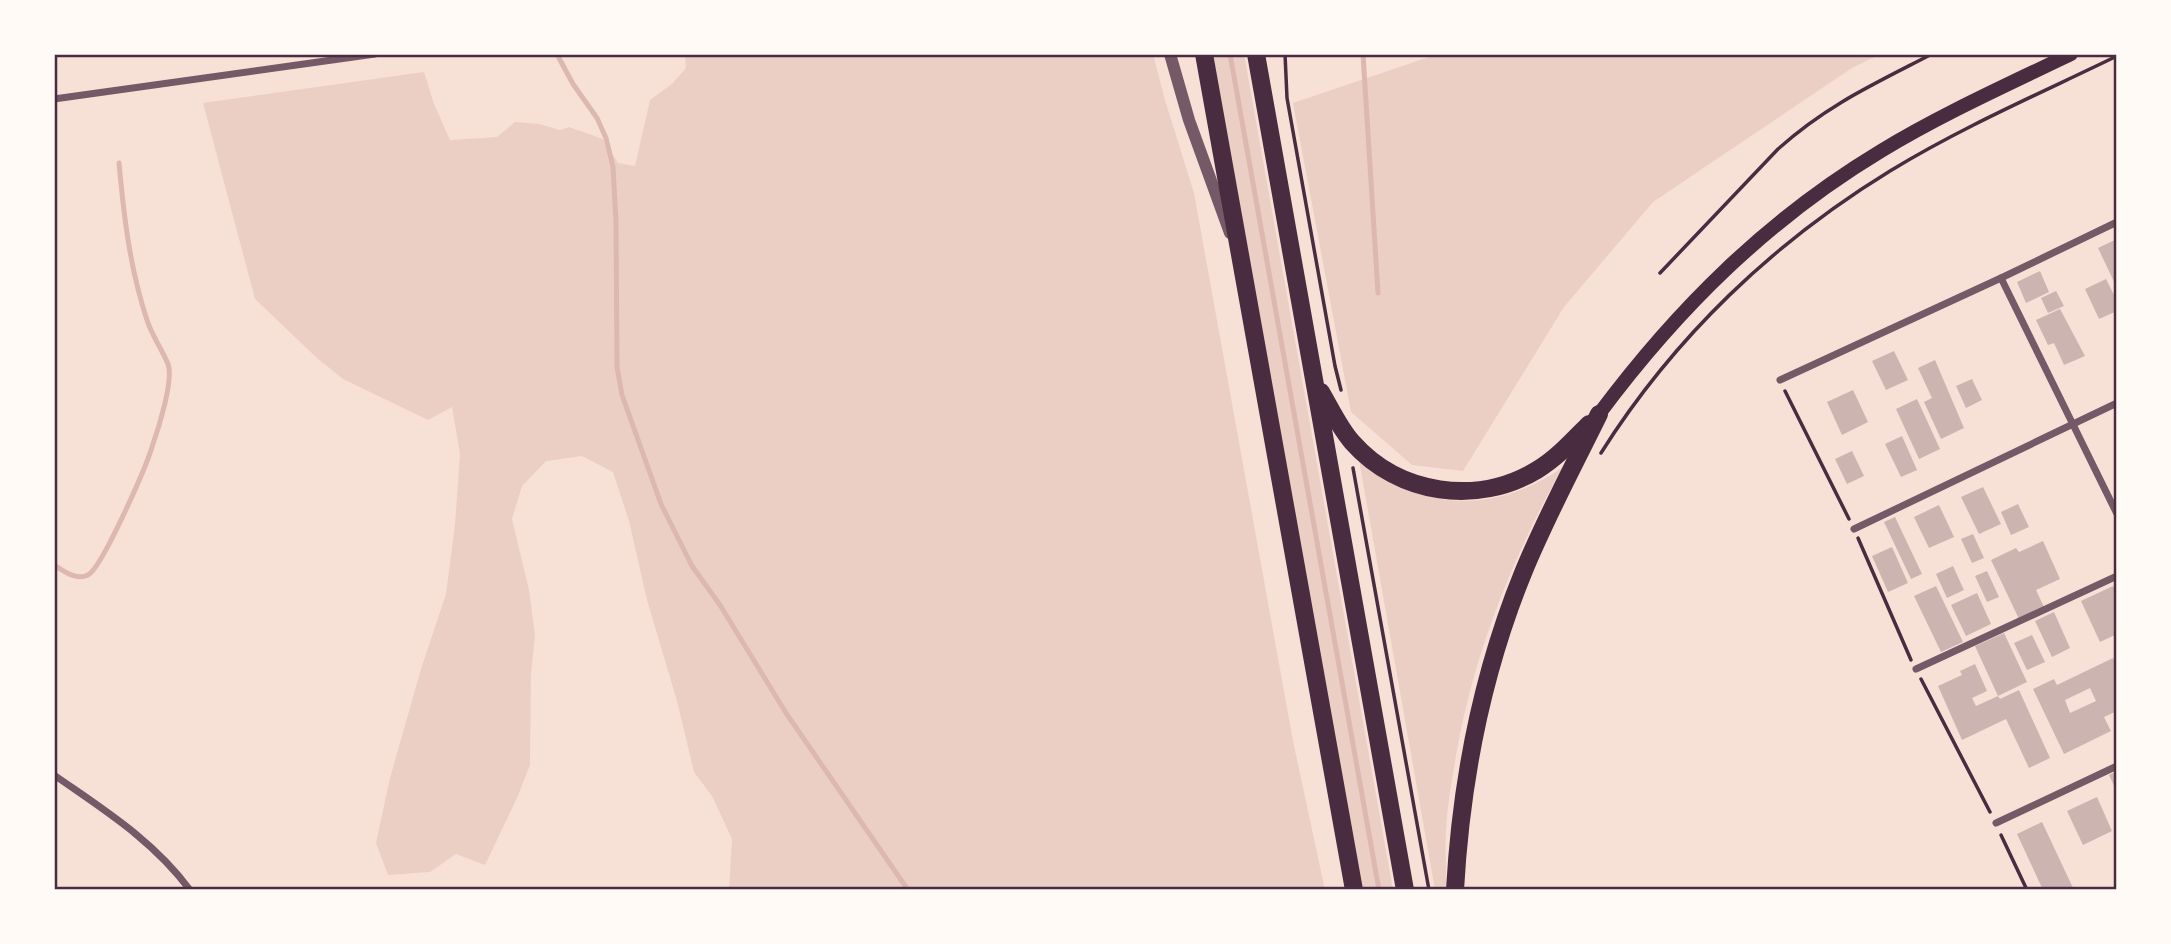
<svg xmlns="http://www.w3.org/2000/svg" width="2171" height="944" viewBox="0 0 2171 944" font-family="'Public Sans',sans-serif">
<rect width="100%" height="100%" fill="#f7e1d7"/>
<!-- green -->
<g fill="#ebcfc5">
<polygon points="685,54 1153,54 1165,100 1194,193 1293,741 1325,890 729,890 732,839 712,796 694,772 677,701 647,600 629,521 613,472 582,456 546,461 522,486 512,519 529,590 535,635 531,674 530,765 517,798 485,865 456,854 430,872 388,875 376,843 390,778 421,669 446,594 455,524 460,454 452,407 428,420 343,379 318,359 255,299 203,103 424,72 434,104 450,140 497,137 515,122 539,124 560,130 569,127 603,139 618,163 635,166 650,100 672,84 686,68"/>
<polygon points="1213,54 1244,54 1393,890 1362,890"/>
<polygon points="1438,54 1881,54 1852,68 1653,202 1564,307 1463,471 1412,465 1351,412 1293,103"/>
<path d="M1359,460C1423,512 1494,514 1562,468C1511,560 1472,658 1455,762C1451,785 1447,808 1446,831C1445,851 1446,870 1447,890H1435Z"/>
</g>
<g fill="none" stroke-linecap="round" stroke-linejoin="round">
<!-- stream -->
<g stroke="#dcb8b0" stroke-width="5">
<polyline points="1230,54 1379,890"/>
<polyline points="1363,54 1378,293"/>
<polyline points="559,58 573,84 597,118 606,138 613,167 616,222 617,367 622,395 661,504 692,566 720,605 786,713 908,890"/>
<path d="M54,565C64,571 76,581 88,575C102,568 146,467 152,447C158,430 174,380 168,364C162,349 152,336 147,320C130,269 124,217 119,163"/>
</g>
</g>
<!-- building -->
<g fill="#ccb4b1" fill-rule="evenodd">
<polygon points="2117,239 2117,288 2098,248"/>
<polygon points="2040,271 2049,292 2026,303 2017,282"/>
<polygon points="2106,279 2117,301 2117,311 2099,319 2085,289"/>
<polygon points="2056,291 2064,306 2048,313 2041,298"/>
<polygon points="2060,309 2085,356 2064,365 2054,343 2048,345 2036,320"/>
<polygon points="1894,351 1908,380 1886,390 1872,361"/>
<polygon points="1935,360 1964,428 1941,439 1924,402 1932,398 1918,368"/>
<polygon points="1972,379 1982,400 1966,408 1956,386"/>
<polygon points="1853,390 1868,422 1842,435 1827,402"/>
<polygon points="1917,399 1940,449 1919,459 1896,409"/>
<polygon points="1902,436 1917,470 1901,477 1885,444"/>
<polygon points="1852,451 1864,476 1847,484 1835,459"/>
<polygon points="1983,487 2001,524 1979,534 1961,497"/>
<polygon points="2018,504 2029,527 2011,535 2001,512"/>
<polygon points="1939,505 1954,537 1929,548 1914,517"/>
<polygon points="1895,517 1922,574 1911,579 1884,522"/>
<polygon points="1973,534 1984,558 1972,563 1961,539"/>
<polygon points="2043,541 2060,579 2036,590 2044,607 2019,619 1991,560 2016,548 2019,552"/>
<polygon points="1892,547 1908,583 1888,592 1872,556"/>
<polygon points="1953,566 1964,590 1947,598 1936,574"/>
<polygon points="1987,571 1999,597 1987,602 1975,576"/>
<polygon points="1936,586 1963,642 1941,652 1914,596"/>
<polygon points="2113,586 2117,593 2117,634 2100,642 2081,601"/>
<polygon points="1977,593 1991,624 1966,636 1951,605"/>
<polygon points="2054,612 2070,648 2052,657 2035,621"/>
<polygon points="2004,633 2027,682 1998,696 1975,646"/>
<polygon points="2032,635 2045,662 2027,670 2014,643"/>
<path d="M2113,658L2117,666V711L2104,717L2111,731L2064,754L2033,689L2054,679L2057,685ZM2090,688L2096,701L2070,713L2065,700Z"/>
<polygon points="1975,664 1987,691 1972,698 1976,706 1998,696 2000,699 2019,690 2050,758 2029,768 2006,719 1962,740 1938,686 1962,675 1960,671"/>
<polygon points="2117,771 2117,792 2109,775"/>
<polygon points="2097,797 2112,831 2083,845 2067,811"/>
<polygon points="2042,822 2074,890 2043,890 2017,834"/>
</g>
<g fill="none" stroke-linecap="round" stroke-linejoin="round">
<!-- path -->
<g stroke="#4a2c40" stroke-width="3.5">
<polyline points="1285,54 1287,98 1335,366 1341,390"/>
<path d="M1660,273L1778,149C1827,105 1874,84 1932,54"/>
<polyline points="1785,391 1849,519"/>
<path d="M1601,453C1674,337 1774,242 1890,171C1962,127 2041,93 2117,56"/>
<polyline points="1353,468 1429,890"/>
<polyline points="1858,538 1911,660"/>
<polyline points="1921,679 1990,812"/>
<polyline points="2001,835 2027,890"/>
</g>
<!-- minor -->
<g stroke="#755966" stroke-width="7">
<polyline points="54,99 375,54"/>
<polyline points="2001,278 2117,514"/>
<polyline points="1780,380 2001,278 2117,222"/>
<polyline points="1854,529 2117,403"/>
<polyline points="1916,669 2117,576"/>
<path d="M54,775C104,810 153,840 190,890"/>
<polyline points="1996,823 2117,766"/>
</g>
<!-- tertiary -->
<polyline stroke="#755966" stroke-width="12" points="1170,54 1189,120 1230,233"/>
<!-- secondary -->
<path stroke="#4a2c40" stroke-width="14" d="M1599,414C1678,308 1768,219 1881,151C1942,114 2007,85 2071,54"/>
<!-- primary -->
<g stroke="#4a2c40" stroke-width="18">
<polyline points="1204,54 1354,890"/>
<polyline points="1256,54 1405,890"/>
<path d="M1321,392C1331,409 1339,427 1352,442C1399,495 1477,506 1537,470C1557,458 1573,440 1589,424"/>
<path d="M1455,890C1461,781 1482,674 1523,573C1545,519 1573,467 1599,414"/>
</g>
</g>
<!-- border -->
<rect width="2171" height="944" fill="none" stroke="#fffaf5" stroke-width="112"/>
<rect x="56" y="56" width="2059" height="832" fill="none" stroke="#4a2c40" stroke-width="2.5"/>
</svg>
